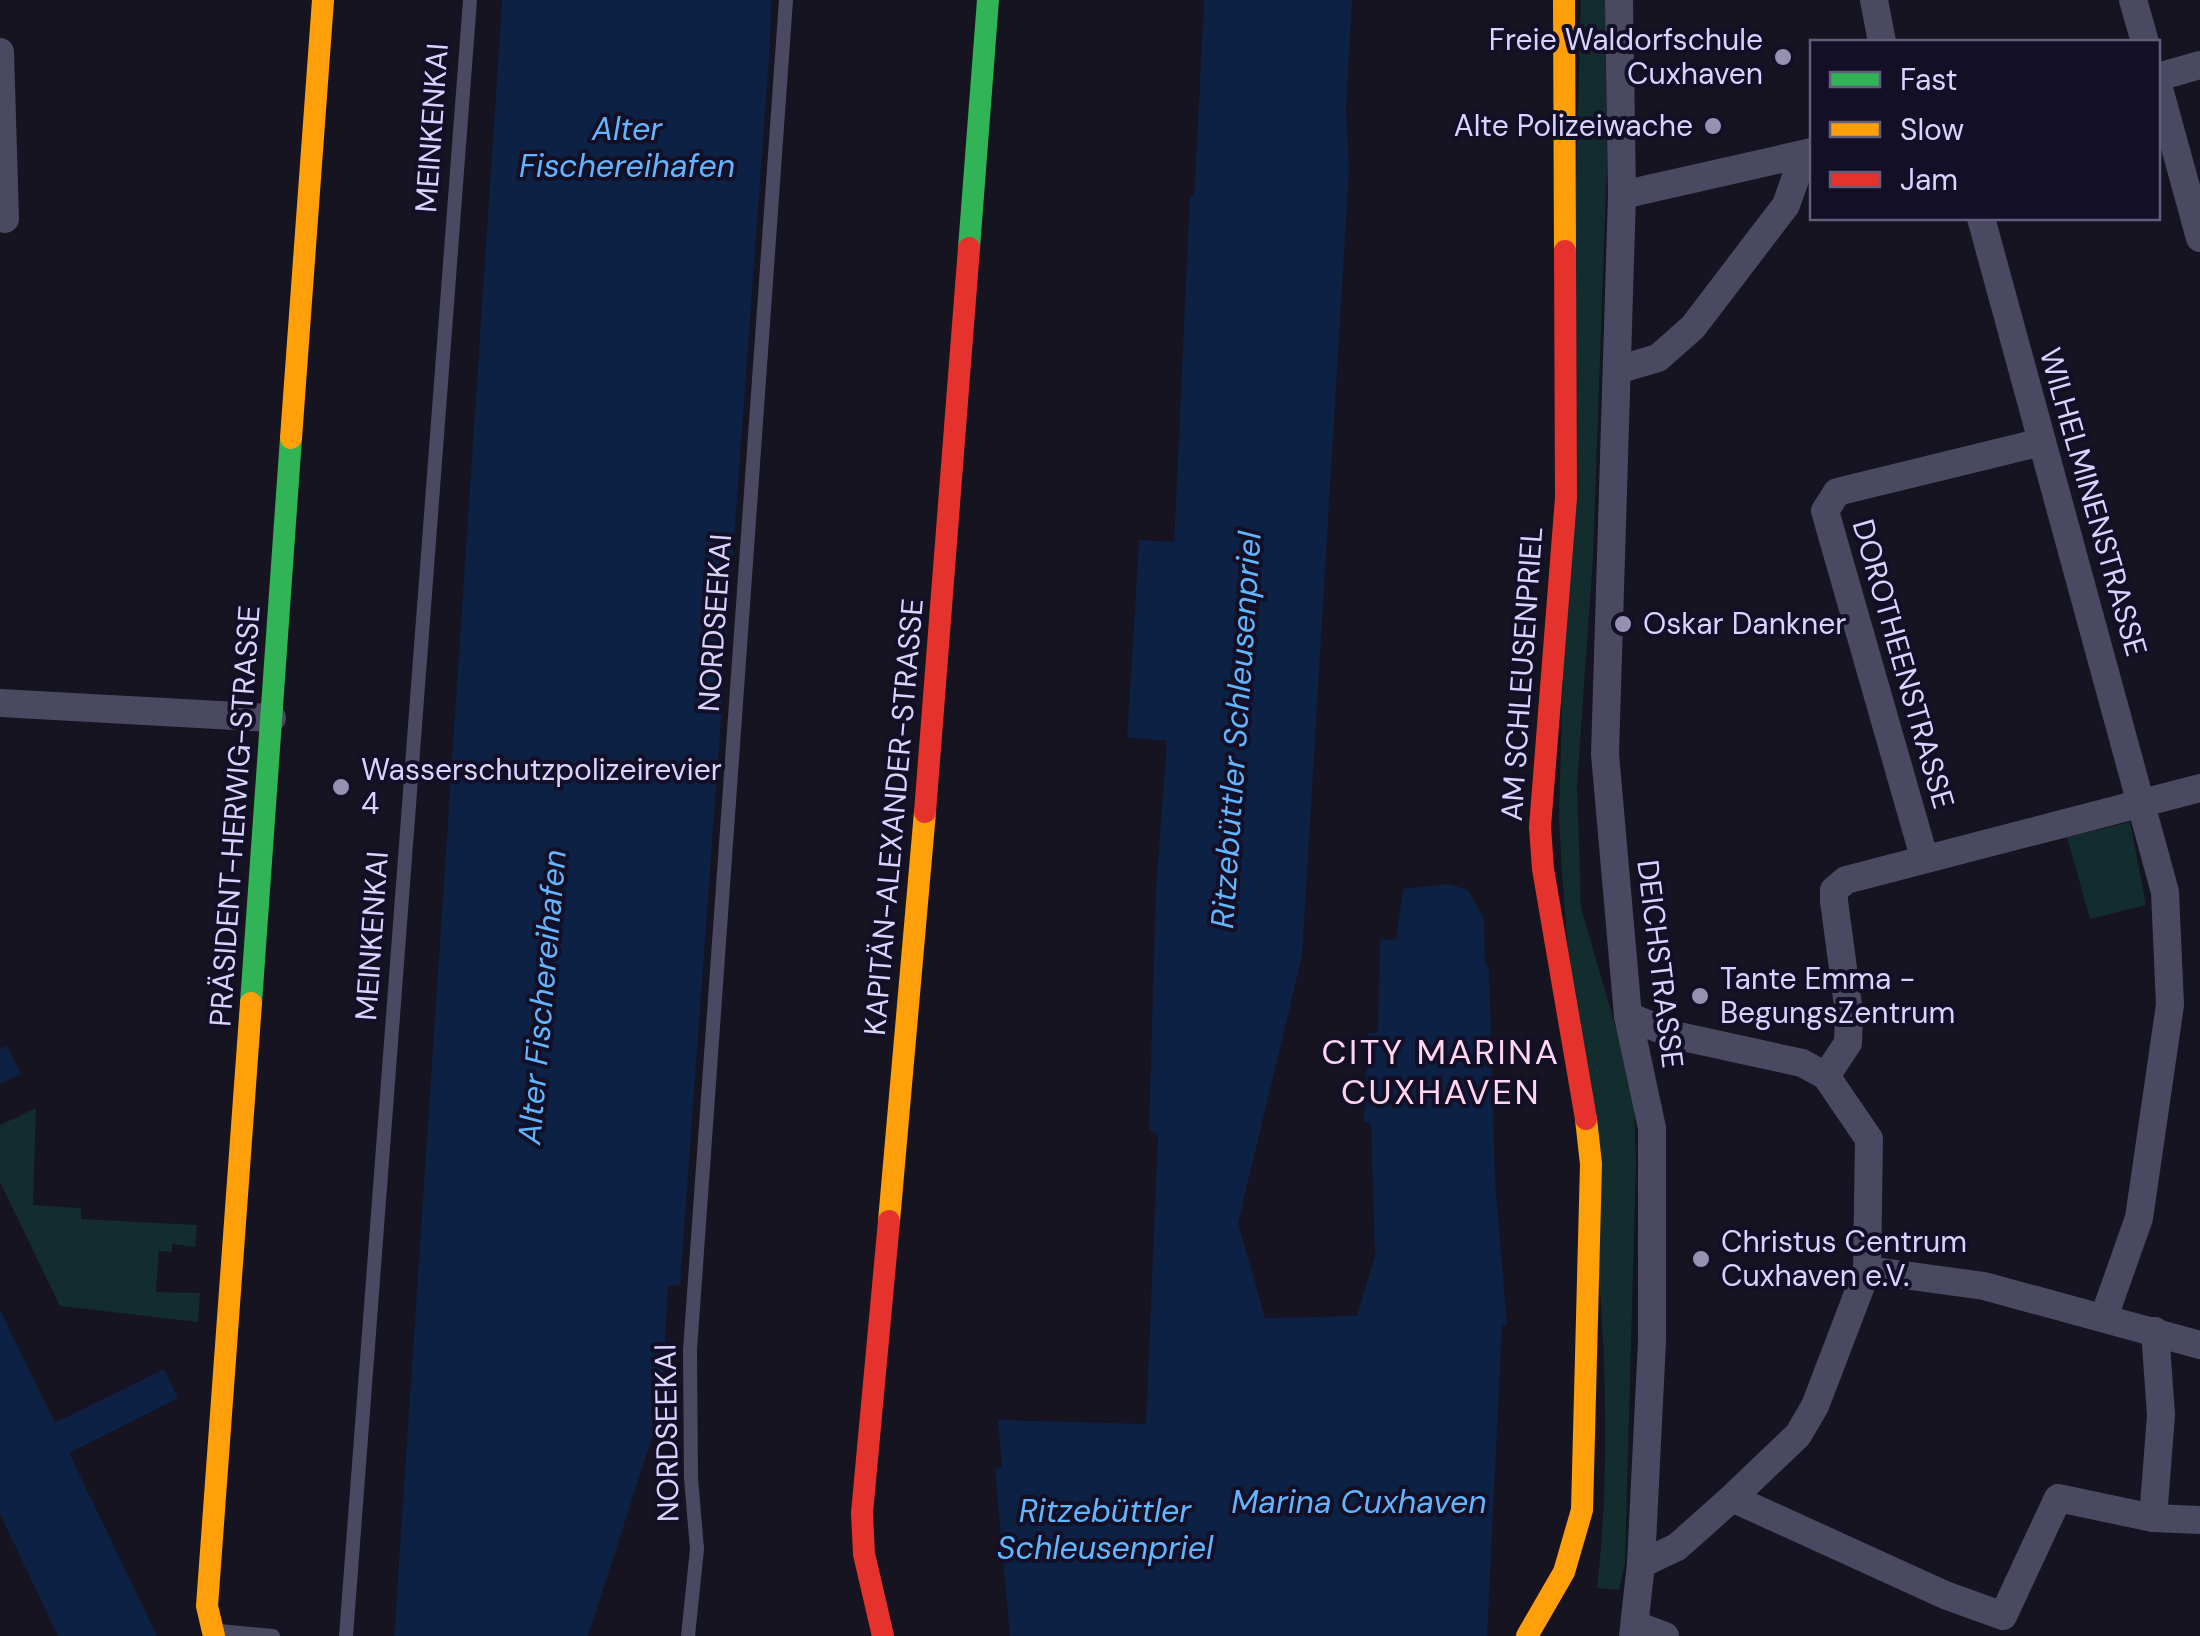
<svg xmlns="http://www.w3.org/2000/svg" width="2200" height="1636" viewBox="0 0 2200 1636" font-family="'DM Sans',sans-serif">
<rect width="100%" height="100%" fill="#161421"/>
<!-- green -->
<g fill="#132c2d">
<path d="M1581,0H1605L1607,161L1593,558L1577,786L1581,908L1623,1052L1634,1108L1636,1163L1625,1564L1619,1590L1597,1588C1626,1329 1570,1076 1559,817Z"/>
<polygon points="2130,822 2146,905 2090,919 2067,837"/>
<polygon points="36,1108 33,1205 81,1208 81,1219 197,1225 195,1247 172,1244 172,1252 159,1251 156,1292 200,1293 198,1322 60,1306 0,1182 0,1125"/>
</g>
<!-- water -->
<g fill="#0d2144">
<polygon points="502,0 771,0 770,43 680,1285 668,1286 662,1392 654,1431 588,1636 394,1636"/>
<polygon points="1204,0 1352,0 1346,109 1349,169 1302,956 1238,1223 1265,1318 1357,1316 1375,1256 1371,1124 1364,1122 1368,1033 1378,1033 1380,940 1396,939 1403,889 1449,884 1468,890 1484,919 1485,963 1489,968 1495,1180 1507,1325 1502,1326 1487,1636 1010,1636 995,1469 1002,1468 998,1420 1146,1424 1158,1136 1149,1129 1156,889 1167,741 1127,737 1139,539 1174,541 1190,196 1194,195"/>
<polygon points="7,1046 21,1074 0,1084 0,1049"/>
<polygon points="0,1310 55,1423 164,1369 178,1398 69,1453 157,1636 58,1636 0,1514"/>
</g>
<!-- pier -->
<g fill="#161421">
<polygon points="497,0 502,0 394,1636 389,1636"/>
<polygon points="1199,0 1204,0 1194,196 1185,196 1189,191"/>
<polygon points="1179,319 1184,319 1174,542 1139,540 1127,737 1122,736 1134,538 1139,534 1169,537"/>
</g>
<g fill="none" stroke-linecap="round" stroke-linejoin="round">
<!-- lane -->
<g stroke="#4a4962" stroke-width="14">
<polyline points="219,1631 273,1636"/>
<polyline points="346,1636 470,0"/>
<polyline points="688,1636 697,1549 691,1478 690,1350 786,0"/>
</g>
<!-- street -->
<g stroke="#4a4962" stroke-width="28">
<polyline points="1619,0 1622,195 1605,754 1628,1016 1652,1128 1652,1341 1641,1564 1633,1636"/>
<polyline points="1874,0 1882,42"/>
<polyline points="2133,0 2145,42"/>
<polyline points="0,52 5,219"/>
<polyline points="2158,77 2200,65"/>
<polyline points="2158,85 2200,238"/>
<polyline points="1622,195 1812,152"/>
<polyline points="1981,218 2165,892 2170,1005 2139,1218 2104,1317"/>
<polyline points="1617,370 1658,358 1693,327 1786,205 1804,154"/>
<polyline points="0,703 272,718"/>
<polyline points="1924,857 1825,511 1837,492 2042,442"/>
<polyline points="1628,1016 1674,1035 1802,1063 1826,1076 1869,1139 1867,1270 1815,1406 1798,1435 1732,1498 1677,1547 1641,1564"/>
<polyline points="1826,1076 1848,1043 1849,1013 1834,901 1834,890 1846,880 2200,788"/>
<polyline points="1867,1270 1984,1286 2200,1345"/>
<polyline points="1732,1498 1945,1595 2003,1616 2058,1498 2153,1518 2200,1520"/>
<polyline points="2153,1518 2161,1415 2155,1331"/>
<polyline points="1636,1625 1665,1636"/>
</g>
<!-- fast -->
<g stroke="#30b455" stroke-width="22">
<polyline points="969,248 988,0"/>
<polyline points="251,1003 291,438"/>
</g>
<!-- slow -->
<g stroke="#ff9f0a" stroke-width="22">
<polyline points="1564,0 1565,251"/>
<polyline points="291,438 323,0"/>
<polyline points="889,1221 925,812"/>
<polyline points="214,1636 207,1606 251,1003"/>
<polyline points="1527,1636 1564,1572 1582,1510 1591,1164 1586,1119"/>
</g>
<!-- jam -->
<g stroke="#e5322d" stroke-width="22">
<polyline points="1565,251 1566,498 1540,827 1543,869 1586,1119"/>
<polyline points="925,812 969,248"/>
<polyline points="883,1636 864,1554 862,1513 889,1221"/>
</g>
</g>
<!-- markers -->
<g fill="#9591b1" stroke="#130f26" stroke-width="4">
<circle cx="1783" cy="57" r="10"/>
<circle cx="1713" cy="126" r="10"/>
<circle cx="1623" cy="624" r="10"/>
<circle cx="341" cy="787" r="10"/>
<circle cx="1700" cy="996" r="10"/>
<circle cx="1701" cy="1259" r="10"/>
</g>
<g text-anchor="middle" stroke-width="8" stroke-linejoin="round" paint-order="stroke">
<!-- poi labels -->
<g font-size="30" fill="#d9d4ff" stroke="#130f26" text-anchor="start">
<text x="1763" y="50" text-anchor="end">Freie Waldorfschule<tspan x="1763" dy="34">Cuxhaven</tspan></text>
<text x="1693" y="136" text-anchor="end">Alte Polizeiwache</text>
<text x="1643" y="634">Oskar Dankner</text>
<text x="361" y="780">Wasserschutzpolizeirevier<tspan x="361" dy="34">4</tspan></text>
<text x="1720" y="989">Tante Emma -<tspan x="1720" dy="34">BegungsZentrum</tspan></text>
<text x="1721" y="1252">Christus Centrum<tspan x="1721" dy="34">Cuxhaven e.V.</tspan></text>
</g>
<!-- street labels -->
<g font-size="30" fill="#d9d4ff" stroke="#130f26">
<text transform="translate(432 128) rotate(-86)" y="10">MEINKENKAI</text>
<text transform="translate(2093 502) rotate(74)" y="10">WILHELMINENSTRASSE</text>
<text transform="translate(715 623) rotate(-86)" y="10">NORDSEEKAI</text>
<text transform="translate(1903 664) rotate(74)" y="10">DOROTHEENSTRASSE</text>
<text transform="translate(1522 674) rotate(-86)" y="10">AM SCHLEUSENPRIEL</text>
<text transform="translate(235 816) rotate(-86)" y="10">PRÄSIDENT-HERWIG-STRASSE</text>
<text transform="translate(894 817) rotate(-85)" y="10">KAPITÄN-ALEXANDER-STRASSE</text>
<text transform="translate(372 936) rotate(-86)" y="10">MEINKENKAI</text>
<text transform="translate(1660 964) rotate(83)" y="10">DEICHSTRASSE</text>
<text transform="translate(667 1433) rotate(-91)" y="10">NORDSEEKAI</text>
</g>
<!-- water labels -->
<g font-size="32" font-style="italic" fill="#62b6ff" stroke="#130f26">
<text x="627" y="140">Alter<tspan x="627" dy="37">Fischereihafen</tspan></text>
<text transform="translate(1236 730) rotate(-86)" y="11">Ritzebüttler Schleusenpriel</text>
<text transform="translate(542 997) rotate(-85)" y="11">Alter Fischereihafen</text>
<text x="1359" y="1513">Marina Cuxhaven</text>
<text x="1105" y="1522">Ritzebüttler<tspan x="1105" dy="37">Schleusenpriel</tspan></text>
</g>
<!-- quarter labels -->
<g font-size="35" letter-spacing="2.5" fill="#ffd6f0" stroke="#130f26">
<text x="1441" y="1064">CITY MARINA<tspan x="1441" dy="40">CUXHAVEN</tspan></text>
</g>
</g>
<!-- legend -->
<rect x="1810" y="40" width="350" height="180" fill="#130f26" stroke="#625e7d" stroke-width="2.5"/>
<rect x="1830" y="72" width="50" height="15" fill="#30b455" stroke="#625e7d" stroke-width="2.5"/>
<text x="1900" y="90" font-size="30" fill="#d9d4ff">Fast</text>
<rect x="1830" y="122" width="50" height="15" fill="#ff9f0a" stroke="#625e7d" stroke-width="2.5"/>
<text x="1900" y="140" font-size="30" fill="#d9d4ff">Slow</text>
<rect x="1830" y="172" width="50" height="15" fill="#e5322d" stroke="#625e7d" stroke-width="2.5"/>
<text x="1900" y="190" font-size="30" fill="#d9d4ff">Jam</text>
</svg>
